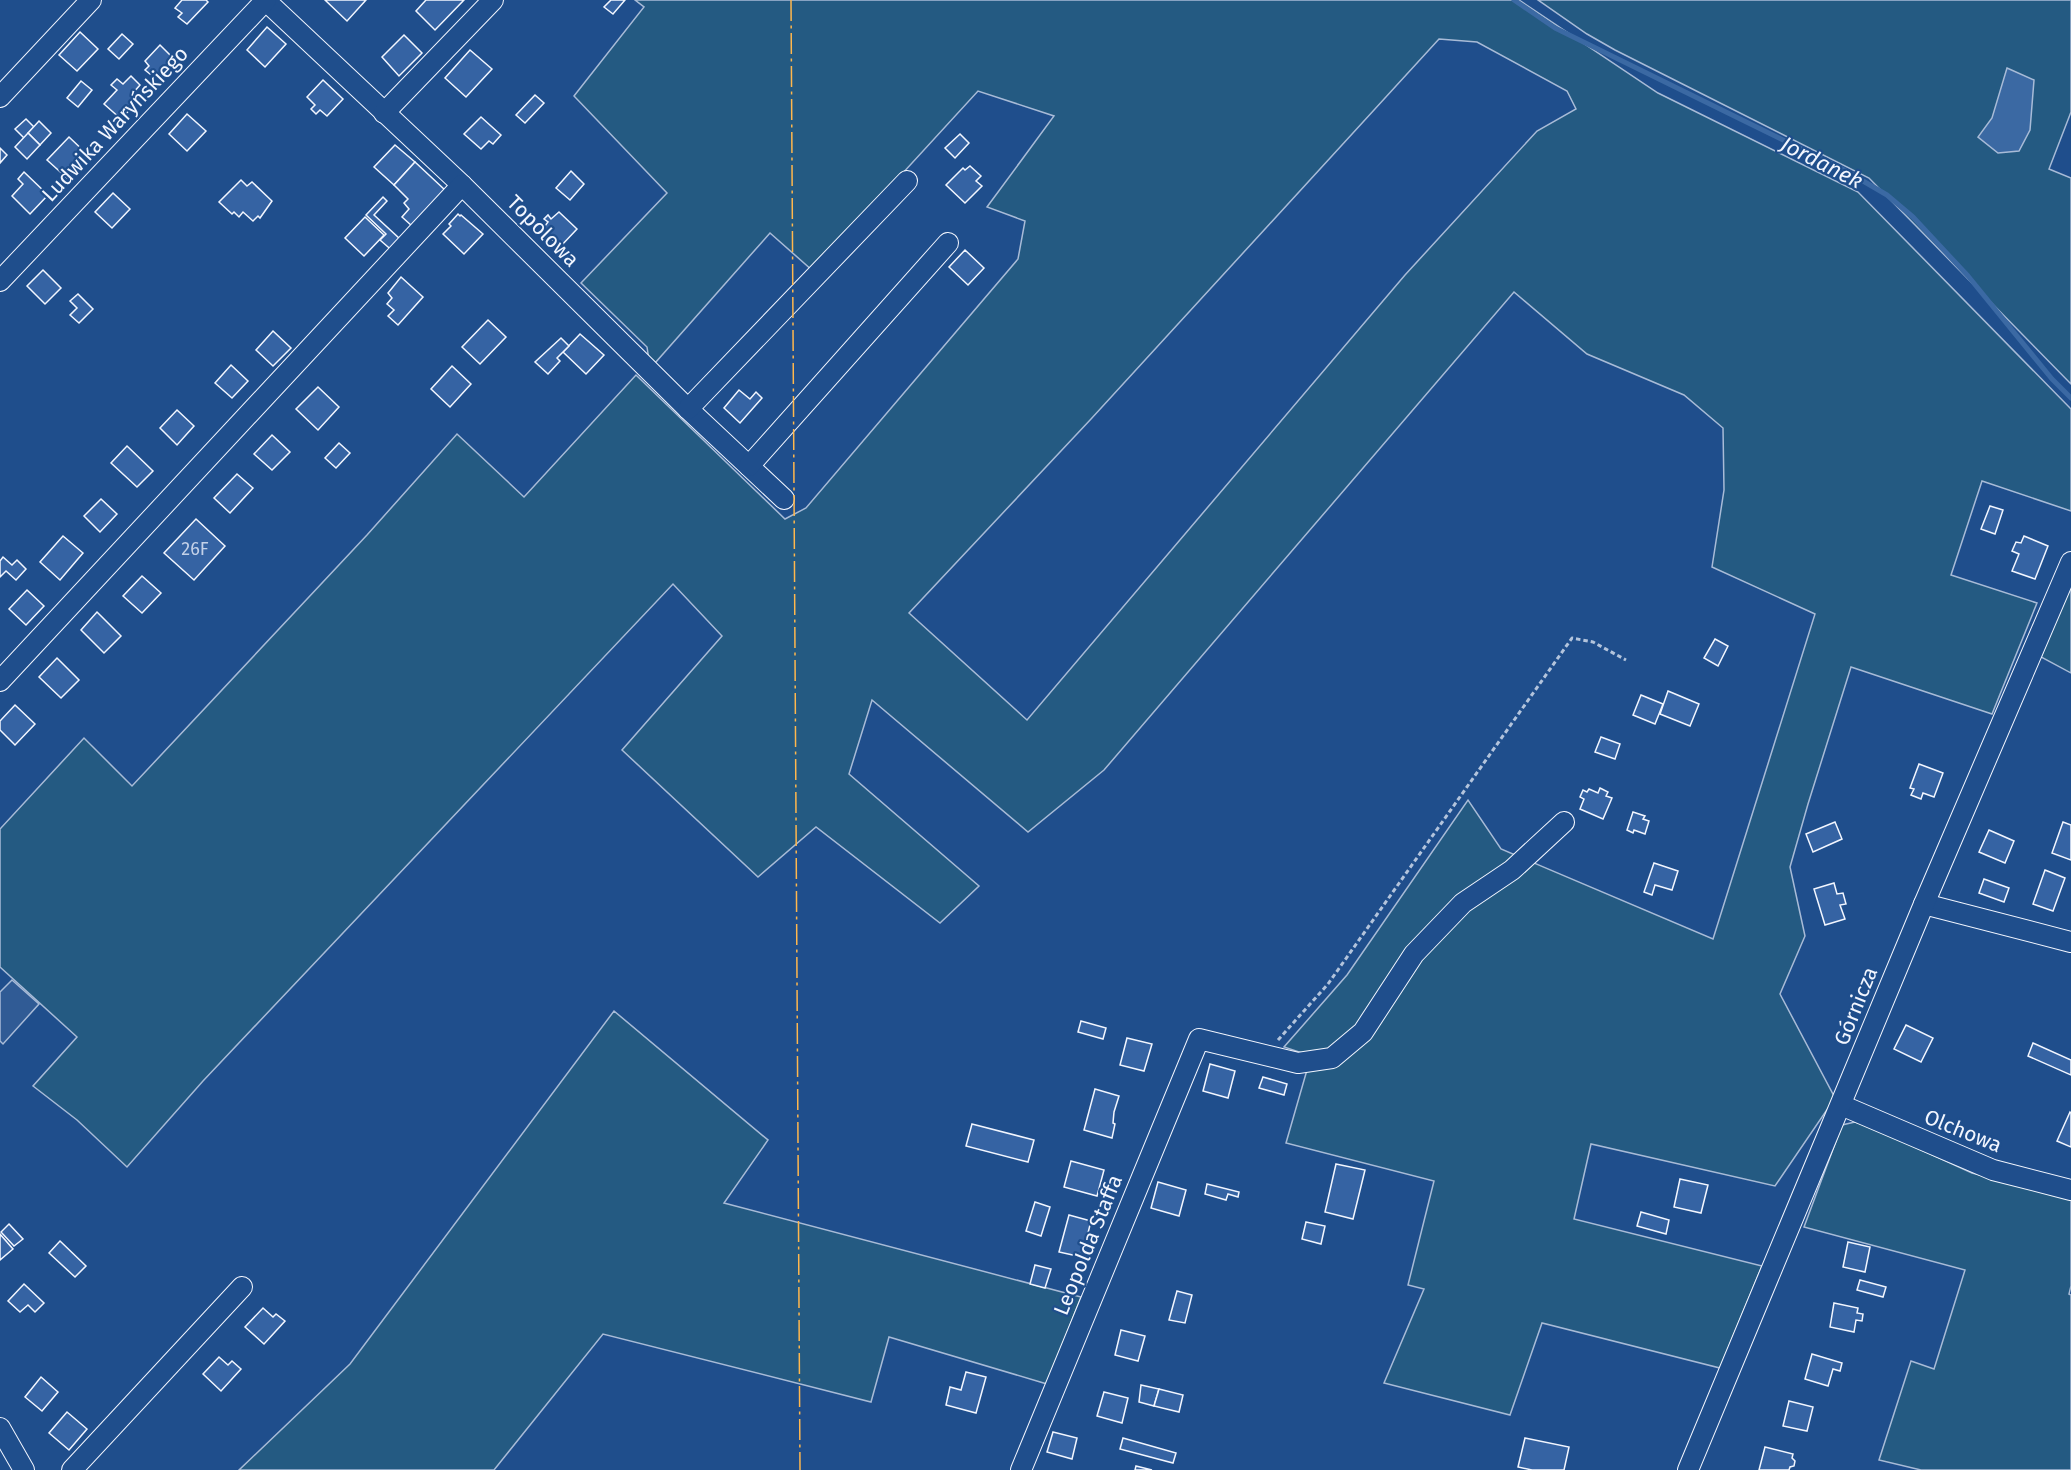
<svg xmlns="http://www.w3.org/2000/svg" width="2071" height="1470" viewBox="0 0 2071 1470" font-family="'Fira Sans',sans-serif">
<rect width="100%" height="100%" fill="#1f4e8c"/>
<!-- green -->
<g fill="#245a82" stroke="#a8bbd7" stroke-width="1.5" fill-rule="evenodd">
<path d="M635,0H1519L1658,93L1858,192L2071,409V511L1982,481L1951,575L2037,603L1992,714L1851,667L1808,804L1790,867L1805,936L1780,994L1835,1098L1775,1186L1591,1144L1574,1219L1762,1266L1720,1368L1542,1323L1510,1415L1384,1383L1424,1289L1408,1285L1434,1181L1286,1143L1311,1056L1284,1047L1347,975L1468,800L1501,849L1713,939L1815,614L1712,567L1724,490L1723,428L1684,395L1587,354L1514,292L1104,770L1028,832L872,700L849,774L979,886L940,923L816,827L758,877L622,750L722,636L673,584L203,1081L127,1167L77,1120L33,1086L77,1037L0,967V829L84,738L132,786L367,535L457,434L524,497L636,375L785,519L806,508L1018,259L1025,221L987,207L1054,116L978,91L813,271L770,233L655,363L649,360L647,347L581,283L667,193L574,96L644,7ZM1439,39L1477,42L1567,91L1576,109L1537,131L1405,275L1027,720L909,613L1091,419Z"/>
<polygon points="1538,0 2071,0 2071,112 2049,169 2071,178 2071,384 1869,178 1615,50 1587,34"/>
<polygon points="2071,582 2071,673 2041,657"/>
<polygon points="614,1011 768,1140 724,1203 1081,1297 1047,1384 889,1337 871,1402 603,1334 494,1470 239,1470 350,1364"/>
<polygon points="1855,1122 1871,1127 1972,1173 2071,1198 2071,1286 2069,1294 2071,1295 2071,1470 1921,1470 1879,1460 1911,1361 1934,1369 1965,1270 1804,1227 1842,1125"/>
</g>
<!-- parking -->
<polygon fill="#305b95" stroke="#a8bbd7" stroke-width="1.5" points="12,980 39,1004 3,1044 0,1041 0,992"/>
<!-- water -->
<polygon fill="#3b69a3" stroke="#a8bbd7" stroke-width="1.5" points="2007,68 2034,80 2030,130 2019,151 1998,153 1978,137 1992,118"/>
<g fill="none" stroke-linecap="round" stroke-linejoin="round">
<!-- stream -->
<polyline stroke="#3b69a3" stroke-width="5" points="1514,0 1555,28 1846,171 1887,195 1913,217 1968,276 2052,379 2071,398"/>
</g>
<!-- building -->
<g fill="#3563a3" stroke="#f2f6ff" stroke-width="1.5">
<polygon points="182,0 206,0 208,2 187,24 178,17 182,13 175,8"/>
<polygon points="325,0 366,0 347,21"/>
<polygon points="426,0 464,0 435,30 416,11"/>
<polygon points="611,0 625,0 613,14 604,7"/>
<polygon points="267,27 286,44 265,67 247,50"/>
<polygon points="80,32 98,49 77,71 59,55"/>
<polygon points="122,34 133,44 119,59 108,49"/>
<polygon points="404,35 422,53 399,76 382,57"/>
<polygon points="160,45 176,61 161,77 153,70 150,74 145,70 149,66 145,61"/>
<polygon points="470,50 492,69 466,97 445,78"/>
<polygon points="131,76 140,85 133,93 139,100 121,119 104,104 117,90 111,85 117,79 123,84"/>
<polygon points="323,80 343,99 327,116 320,110 316,114 311,109 315,105 307,97"/>
<polygon points="81,81 92,90 78,107 67,98"/>
<polygon points="535,95 544,103 525,123 516,115"/>
<polygon points="187,114 206,131 187,151 169,134"/>
<polygon points="481,117 501,135 493,144 489,141 481,149 464,134"/>
<polygon points="26,119 34,127 24,138 15,129"/>
<polygon points="39,121 51,133 40,145 28,133"/>
<polygon points="28,133 40,145 27,159 15,147"/>
<polygon points="960,134 969,143 955,158 945,148"/>
<polygon points="69,137 88,155 67,178 47,160"/>
<polygon points="395,145 415,162 394,185 374,167"/>
<polygon points="0,148 7,155 0,163"/>
<polygon points="415,162 445,190 412,226 402,217 409,209 404,203 408,199 394,185"/>
<polygon points="970,166 981,176 976,181 982,186 965,203 946,185 963,168 965,170"/>
<polygon points="571,171 584,184 570,200 556,188"/>
<polygon points="24,172 48,195 30,214 12,196 23,184 18,179"/>
<polygon points="241,180 247,186 252,182 272,201 260,218 258,216 253,221 243,212 239,217 234,212 232,214 219,202"/>
<polygon points="113,193 130,209 112,228 95,212"/>
<polygon points="383,197 387,201 374,215 400,239 395,253 380,240 386,234 366,215"/>
<polygon points="559,212 577,229 560,247 542,230 548,222 544,219 548,215 551,219"/>
<polygon points="458,214 460,216 461,215 483,234 464,254 443,234 451,226 449,224"/>
<polygon points="365,217 384,235 364,256 345,238"/>
<polygon points="965,250 984,268 968,285 949,267"/>
<polygon points="43,270 61,288 45,304 27,286"/>
<polygon points="401,277 423,297 398,325 388,316 394,310 387,304 392,298 388,293"/>
<polygon points="78,294 93,309 79,323 70,315 77,308 70,301"/>
<polygon points="488,320 506,337 480,364 462,347"/>
<polygon points="273,331 291,348 273,366 256,350"/>
<polygon points="580,334 604,355 586,374 563,352"/>
<polygon points="561,338 569,346 557,358 560,361 548,374 535,362"/>
<polygon points="231,365 248,381 232,398 215,383"/>
<polygon points="452,366 471,384 450,407 431,389"/>
<polygon points="318,387 339,407 318,430 296,409"/>
<polygon points="739,390 750,399 756,392 762,398 740,423 724,408"/>
<polygon points="177,410 194,426 177,445 160,428"/>
<polygon points="272,435 290,452 272,470 254,454"/>
<polygon points="339,443 350,453 336,468 325,458"/>
<polygon points="127,446 153,471 137,487 111,463"/>
<polygon points="237,474 253,488 230,513 214,498"/>
<polygon points="101,499 117,514 100,532 84,516"/>
<polygon points="1990,506 2003,510 1995,534 1981,529"/>
<polygon points="196,519 225,546 194,580 164,553"/>
<polygon points="63,536 83,553 60,580 40,562"/>
<polygon points="2024,536 2048,546 2035,579 2012,571 2019,554 2012,551 2016,542 2021,543"/>
<polygon points="3,557 12,565 17,560 26,569 16,580 6,571 0,577 0,561"/>
<polygon points="142,576 161,593 142,613 123,596"/>
<polygon points="27,590 44,606 26,625 9,609"/>
<polygon points="97,612 121,636 104,653 81,630"/>
<polygon points="1715,639 1728,646 1718,666 1704,658"/>
<polygon points="57,658 79,680 61,698 39,677"/>
<polygon points="1668,691 1699,704 1690,726 1660,714"/>
<polygon points="1641,695 1663,704 1655,724 1633,715"/>
<polygon points="15,705 35,724 15,745 0,730 0,721"/>
<polygon points="1601,737 1620,744 1615,759 1595,752"/>
<polygon points="1919,764 1943,773 1934,797 1923,793 1921,799 1911,795 1914,789 1910,788"/>
<polygon points="1600,788 1608,792 1606,796 1612,798 1603,819 1580,809 1584,799 1580,797 1583,790 1587,792 1589,789 1598,793"/>
<polygon points="1633,812 1645,816 1643,819 1649,821 1645,834 1634,830 1633,833 1627,830"/>
<polygon points="1835,822 1842,839 1813,852 1806,834"/>
<polygon points="2063,822 2071,825 2071,860 2052,853"/>
<polygon points="1989,830 2014,841 2005,863 1979,852"/>
<polygon points="1654,863 1678,871 1672,890 1655,885 1652,895 1644,892"/>
<polygon points="2045,870 2065,878 2053,911 2033,904"/>
<polygon points="1984,879 2009,888 2004,902 1979,893"/>
<polygon points="1834,883 1837,894 1843,893 1846,904 1840,905 1845,919 1825,925 1814,889"/>
<polygon points="1081,1021 1106,1028 1103,1039 1078,1032"/>
<polygon points="1906,1025 1933,1038 1921,1062 1894,1049"/>
<polygon points="1127,1038 1152,1044 1144,1071 1120,1065"/>
<polygon points="2033,1043 2071,1060 2071,1075 2028,1056"/>
<polygon points="1210,1064 1235,1071 1228,1098 1203,1091"/>
<polygon points="1263,1077 1287,1084 1284,1095 1259,1088"/>
<polygon points="1095,1089 1119,1096 1114,1112 1113,1123 1115,1124 1112,1138 1084,1130"/>
<polygon points="2070,1112 2071,1113 2071,1147 2057,1141"/>
<polygon points="972,1124 1034,1140 1028,1162 966,1146"/>
<polygon points="1071,1161 1104,1170 1097,1196 1064,1187"/>
<polygon points="1336,1164 1365,1170 1353,1219 1325,1212"/>
<polygon points="1680,1179 1708,1185 1701,1213 1674,1207"/>
<polygon points="1158,1182 1186,1190 1179,1216 1151,1208"/>
<polygon points="1207,1184 1239,1192 1238,1197 1228,1194 1226,1200 1205,1194"/>
<polygon points="1035,1202 1050,1207 1041,1236 1026,1231"/>
<polygon points="1641,1212 1669,1220 1666,1234 1637,1226"/>
<polygon points="1069,1215 1091,1221 1082,1257 1059,1252"/>
<polygon points="1306,1222 1325,1226 1321,1244 1302,1239"/>
<polygon points="9,1224 23,1239 14,1246 1,1232"/>
<polygon points="0,1234 13,1249 0,1260"/>
<polygon points="60,1241 86,1266 75,1277 49,1253"/>
<polygon points="1848,1242 1870,1247 1865,1272 1843,1267"/>
<polygon points="1035,1265 1051,1269 1045,1288 1030,1284"/>
<polygon points="1860,1280 1886,1287 1883,1297 1857,1290"/>
<polygon points="24,1284 44,1303 35,1312 28,1305 20,1312 8,1301"/>
<polygon points="1177,1291 1192,1295 1185,1323 1169,1320"/>
<polygon points="1834,1303 1858,1308 1857,1313 1863,1314 1862,1321 1856,1320 1854,1332 1830,1327"/>
<polygon points="263,1308 273,1317 276,1314 285,1321 264,1344 245,1327"/>
<polygon points="1121,1330 1145,1336 1138,1361 1115,1355"/>
<polygon points="1812,1354 1842,1363 1840,1371 1833,1369 1828,1386 1805,1379"/>
<polygon points="219,1357 228,1365 232,1361 241,1369 221,1391 203,1374"/>
<polygon points="966,1372 986,1377 976,1413 946,1405 950,1387 961,1390"/>
<polygon points="41,1377 58,1392 42,1411 25,1397"/>
<polygon points="1141,1385 1159,1389 1154,1406 1139,1402"/>
<polygon points="1159,1389 1183,1395 1179,1412 1154,1406"/>
<polygon points="1104,1392 1128,1398 1122,1423 1097,1416"/>
<polygon points="1789,1401 1813,1407 1807,1431 1783,1426"/>
<polygon points="67,1412 87,1429 69,1450 49,1433"/>
<polygon points="1053,1432 1077,1438 1072,1459 1047,1452"/>
<polygon points="1123,1438 1176,1453 1173,1463 1120,1449"/>
<polygon points="1525,1438 1569,1447 1564,1470 1532,1470 1518,1467"/>
<polygon points="1765,1447 1793,1454 1792,1458 1795,1461 1794,1466 1790,1467 1789,1470 1759,1470"/>
<polygon points="1136,1466 1152,1470 1135,1470"/>
</g>
<g fill="none" stroke-linecap="round" stroke-linejoin="round">
<!-- minor casing -->
<g stroke="#f2f6ff" stroke-width="22">
<g id="minor">
<polyline points="265,0 462,185 688,409 784,499"/>
<polyline points="0,97 91,0"/>
<polyline points="384,113 493,0"/>
<polyline points="0,281 266,0"/>
<polyline points="688,409 907,181"/>
<polyline points="749,466 948,243"/>
<polyline points="0,681 462,185"/>
<polyline points="1924,904 2071,942"/>
<polyline points="1841,1105 1993,1170 2071,1190"/>
<polyline points="0,1428 24,1470"/>
<polyline points="72,1470 242,1287"/>
<polyline points="1021,1470 1199,1039 1298,1063 1332,1058 1363,1032 1414,954 1463,903 1512,870 1564,822"/>
<polyline points="1688,1470 1924,904 2071,562"/>
</g>
</g>
<!-- path -->
<polyline stroke="#b3c4dc" stroke-width="3" stroke-dasharray="4.5 3" stroke-linecap="butt" points="1278,1040 1328,984 1572,638 1593,642 1626,660"/>
<!-- minor -->
<use href="#minor" stroke="#1f4e8c" stroke-width="20"/>
<!-- power -->
<polyline stroke="#ffb74d" stroke-width="1.5" stroke-dasharray="21 4.5 3 4.5" stroke-linecap="butt" points="791,0 800,1470"/>
</g>
<g text-anchor="middle" stroke-width="4.5" stroke-linejoin="round" paint-order="stroke">
<!-- number labels -->
<g font-size="18" fill="#c3d1e8">
<text x="195" y="555">26F</text>
</g>
<!-- street labels -->
<g font-size="21" fill="#f2f6ff" stroke="#1f4e8c">
<text transform="translate(115 124) rotate(-47)" y="7">Ludwika Waryńskiego</text>
<text transform="translate(543 231) rotate(45)" y="7">Topolowa</text>
<text transform="translate(1856 1006) rotate(-68)" y="7">Górnicza</text>
<text transform="translate(1963 1131) rotate(22)" y="7">Olchowa</text>
<text transform="translate(1088 1245) rotate(-68)" y="7">Leopolda Staffa</text>
</g>
<!-- water labels -->
<g font-size="22" font-style="italic" fill="#f2f6ff" stroke="#1f4e8c">
<text transform="translate(1822 162) rotate(27)" y="8">Jordanek</text>
</g>
</g>
</svg>
